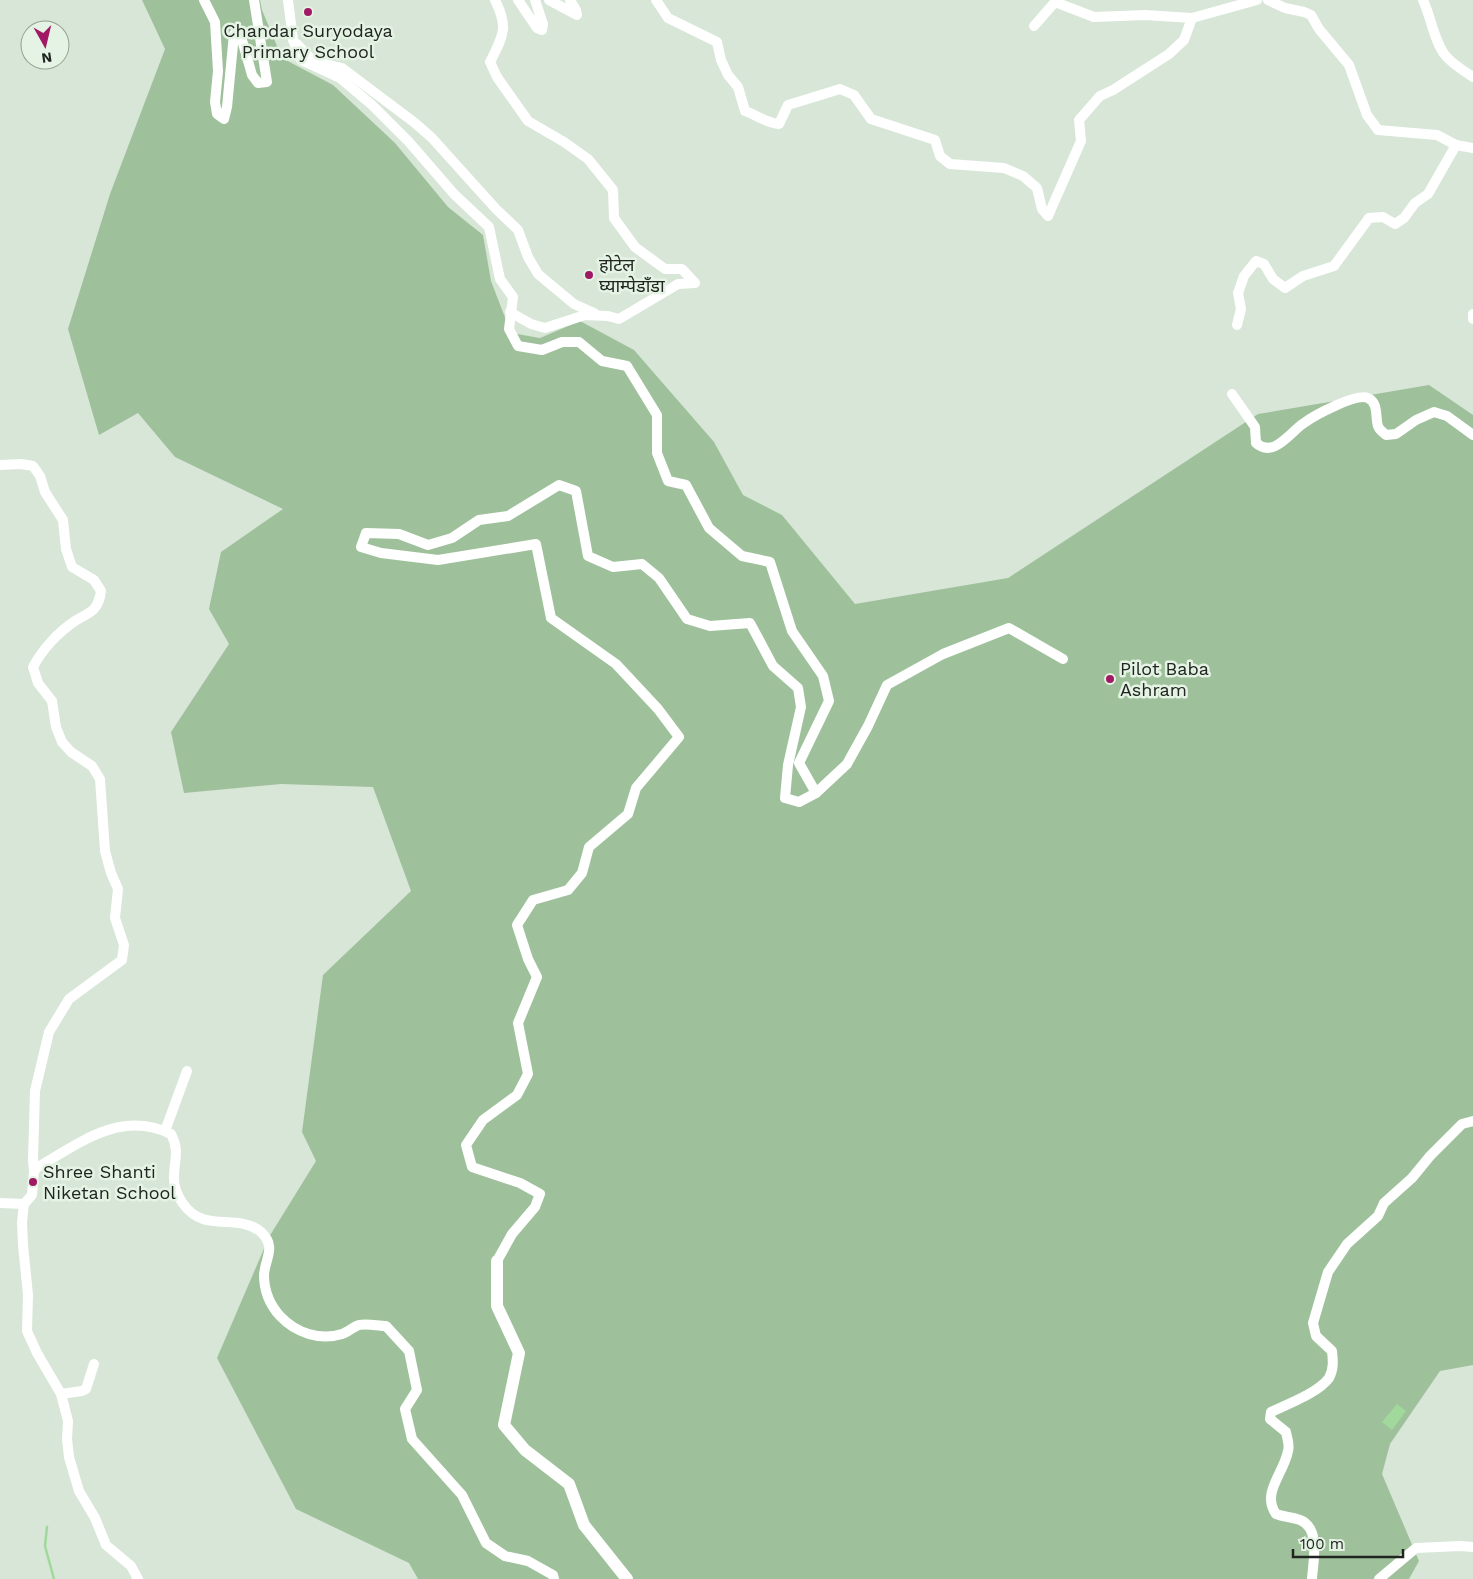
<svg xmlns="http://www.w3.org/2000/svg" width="1473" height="1579" viewBox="0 0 1473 1579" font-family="'Work Sans','Noto Sans Devanagari',sans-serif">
<rect width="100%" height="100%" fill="#d7e6d6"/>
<!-- green -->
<polygon fill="#9ec19b" points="142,0 260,0 262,10 282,58 333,85 395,143 448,207 483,235 491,281 511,333 540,338 580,321 634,350 714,442 743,495 782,515 855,604 1008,578 1258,414 1429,385 1473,415 1473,1365 1440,1371 1390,1444 1382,1474 1419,1561 1409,1579 418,1579 409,1563 296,1509 217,1358 269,1237 316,1161 302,1132 323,975 411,891 373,787 281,784 184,793 171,732 229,644 209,609 221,552 283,509 175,457 138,413 99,435 68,329 110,194 165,49"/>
<!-- water -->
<polygon fill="#a1d99d" points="1397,1404 1406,1411 1392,1430 1382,1422"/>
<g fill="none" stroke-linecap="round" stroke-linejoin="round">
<!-- stream -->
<polyline stroke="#a1d99d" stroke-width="2.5" points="47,1527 45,1546 54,1579"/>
<!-- minor -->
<g stroke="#fff" stroke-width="10">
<polyline points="204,0 215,22 218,71 215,102 217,114 224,119 227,107 234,34 242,40 252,75 258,83 267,82 254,0"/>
<polyline points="288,0 293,40 301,60 340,78 372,105 409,142 454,194 489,227 500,279 513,297 509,329 518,346 542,350 562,342 579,342 602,361 627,366 657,415 657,453 668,481 686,485 709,528 742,556 770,562 792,631 823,676 829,701 799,763 816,793 799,802 785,798 788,765 801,707 798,688 773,666 750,623 710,626 687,619 659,578 642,564 613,567 588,556 576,491 559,485 508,516 479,520 452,538 428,545 399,534 366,533 361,547 381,553 438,560 536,544 551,618 616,664 658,709 679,737 636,788 628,814 589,847 582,873 568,890 533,900 517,925 528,959 537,977 518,1023 528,1074 517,1095 483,1120 466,1145 472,1167 520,1183 540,1194 535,1207 512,1234 497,1261"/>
<path d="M495,0C509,28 503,36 490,62L497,77L528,121L564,142L588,159L613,190L614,218L635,247L665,269H682L695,283L678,284L619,319L608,316L585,315L545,328L531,324L510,312"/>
<polyline points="518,0 537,28 542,30 543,24 535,0"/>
<polyline points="549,0 577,15 576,10 570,0"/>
<path d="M656,0L668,18L717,42L721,60L728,75L738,87L745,111C757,115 766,123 779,124L788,105L840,89L854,95L871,119L935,140L940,156L950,164L1004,168L1023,176L1037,188L1042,209L1048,216L1081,141L1079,120L1100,96L1113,90L1169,54L1184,40L1192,18"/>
<polyline points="1268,0 1285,8 1304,12 1311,15 1319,29 1349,65 1367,115 1378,130 1437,135 1456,145 1473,148"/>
<path d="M1423,0C1431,17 1434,41 1445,55C1452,64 1464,71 1473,77"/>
<polyline points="1034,26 1055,2 1094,17 1145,15 1192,18 1257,0"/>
<polyline points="297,44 313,61 342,68 415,123 432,138 496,209 518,230 528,257 538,274 574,304 594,313"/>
<polyline points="1473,314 1473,319"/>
<polyline points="1237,325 1241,309 1238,293 1244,276 1256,261 1264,264 1273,279 1285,288 1303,276 1334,266 1369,218 1383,217 1395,224 1404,218 1415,203 1428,194 1456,145"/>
<path d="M1232,394L1255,427L1256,443C1274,459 1291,431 1304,423C1315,415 1356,393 1368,398C1379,403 1375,418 1378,426C1379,430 1383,432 1386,435L1396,434L1416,420L1434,412L1447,416L1473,435"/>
<path d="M0,465L21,464L33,466L40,476L45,492L63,520L66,549L72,567L94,580L101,591C100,598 99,603 94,609C89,614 81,617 75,621C58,632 42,650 33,667L38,683L52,701L56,727L62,742L71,752L92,766L100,779L105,851L111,873L118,889L115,918L124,945L122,960L69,999L49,1032L35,1091L33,1160L34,1171L32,1195L24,1204L22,1222L23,1245L28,1295L27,1331L37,1353L61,1394L68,1421L67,1439L69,1457L79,1491L95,1518L106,1545L131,1566L138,1579"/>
<polyline points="816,793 847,764 868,726 887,685 943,654 1009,628 1063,659"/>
<polyline points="165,1131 187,1071"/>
<path d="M34,1171L38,1167C81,1142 121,1110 171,1134C180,1151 174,1160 174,1178C174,1195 187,1214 203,1219C221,1225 245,1218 261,1232C277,1247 265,1258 264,1275C264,1290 270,1305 280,1316C296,1333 320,1341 342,1334C348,1332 353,1327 359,1325C367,1323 378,1326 386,1326L409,1351L417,1390L405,1409L412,1439L462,1495L486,1543L505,1556L528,1561L553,1575L554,1579"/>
<polyline points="0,1203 24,1204"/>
<polyline points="61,1394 82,1391 86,1389 94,1364"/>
<path d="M1312,1579C1313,1562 1321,1528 1300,1520C1292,1517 1284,1517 1276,1514C1261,1493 1284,1473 1288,1451C1290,1445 1287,1438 1286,1432L1270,1419L1271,1412C1288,1404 1318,1393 1329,1378C1334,1369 1333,1360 1332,1351L1316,1336L1313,1323L1328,1272L1347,1244L1378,1216L1384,1203L1412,1178L1430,1156L1462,1124L1473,1121"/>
<polyline points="1379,1579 1416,1548 1460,1546 1473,1547"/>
</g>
<!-- major -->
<polyline stroke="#fff" stroke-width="12" points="497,1261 497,1306 519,1353 504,1425 525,1450 569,1484 584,1525 627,1579"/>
</g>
<!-- markers -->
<g fill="#a11965" stroke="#e4f3e3" stroke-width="2">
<circle cx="308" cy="12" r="5"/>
<circle cx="589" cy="275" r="5"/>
<circle cx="1110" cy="679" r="5"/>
<circle cx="33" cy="1182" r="5"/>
</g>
<g text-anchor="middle" stroke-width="5" stroke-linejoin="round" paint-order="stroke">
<!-- poi labels -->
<g font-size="18" fill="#20251f" stroke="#e4f3e3" text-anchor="start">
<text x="308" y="37" text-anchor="middle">Chandar Suryodaya<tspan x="308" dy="21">Primary School</tspan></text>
<text x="599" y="271">होटेल<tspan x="599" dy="21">घ्याम्पेडाँडा</tspan></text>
<text x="1120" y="675">Pilot Baba<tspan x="1120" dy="21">Ashram</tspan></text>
<text x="43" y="1178">Shree Shanti<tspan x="43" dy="21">Niketan School</tspan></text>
</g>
</g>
<!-- north arrow -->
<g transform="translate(45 45) rotate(172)"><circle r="24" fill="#e4f3e3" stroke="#96a195"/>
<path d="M0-4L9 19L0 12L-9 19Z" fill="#a11965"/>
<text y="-8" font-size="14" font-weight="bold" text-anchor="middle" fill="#20251f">N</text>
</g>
<!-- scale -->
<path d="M1293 1549v8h110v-8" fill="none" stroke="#20251f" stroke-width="2.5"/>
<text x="1300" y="1549" font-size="15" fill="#20251f" stroke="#e4f3e3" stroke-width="4" paint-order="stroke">100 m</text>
</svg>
